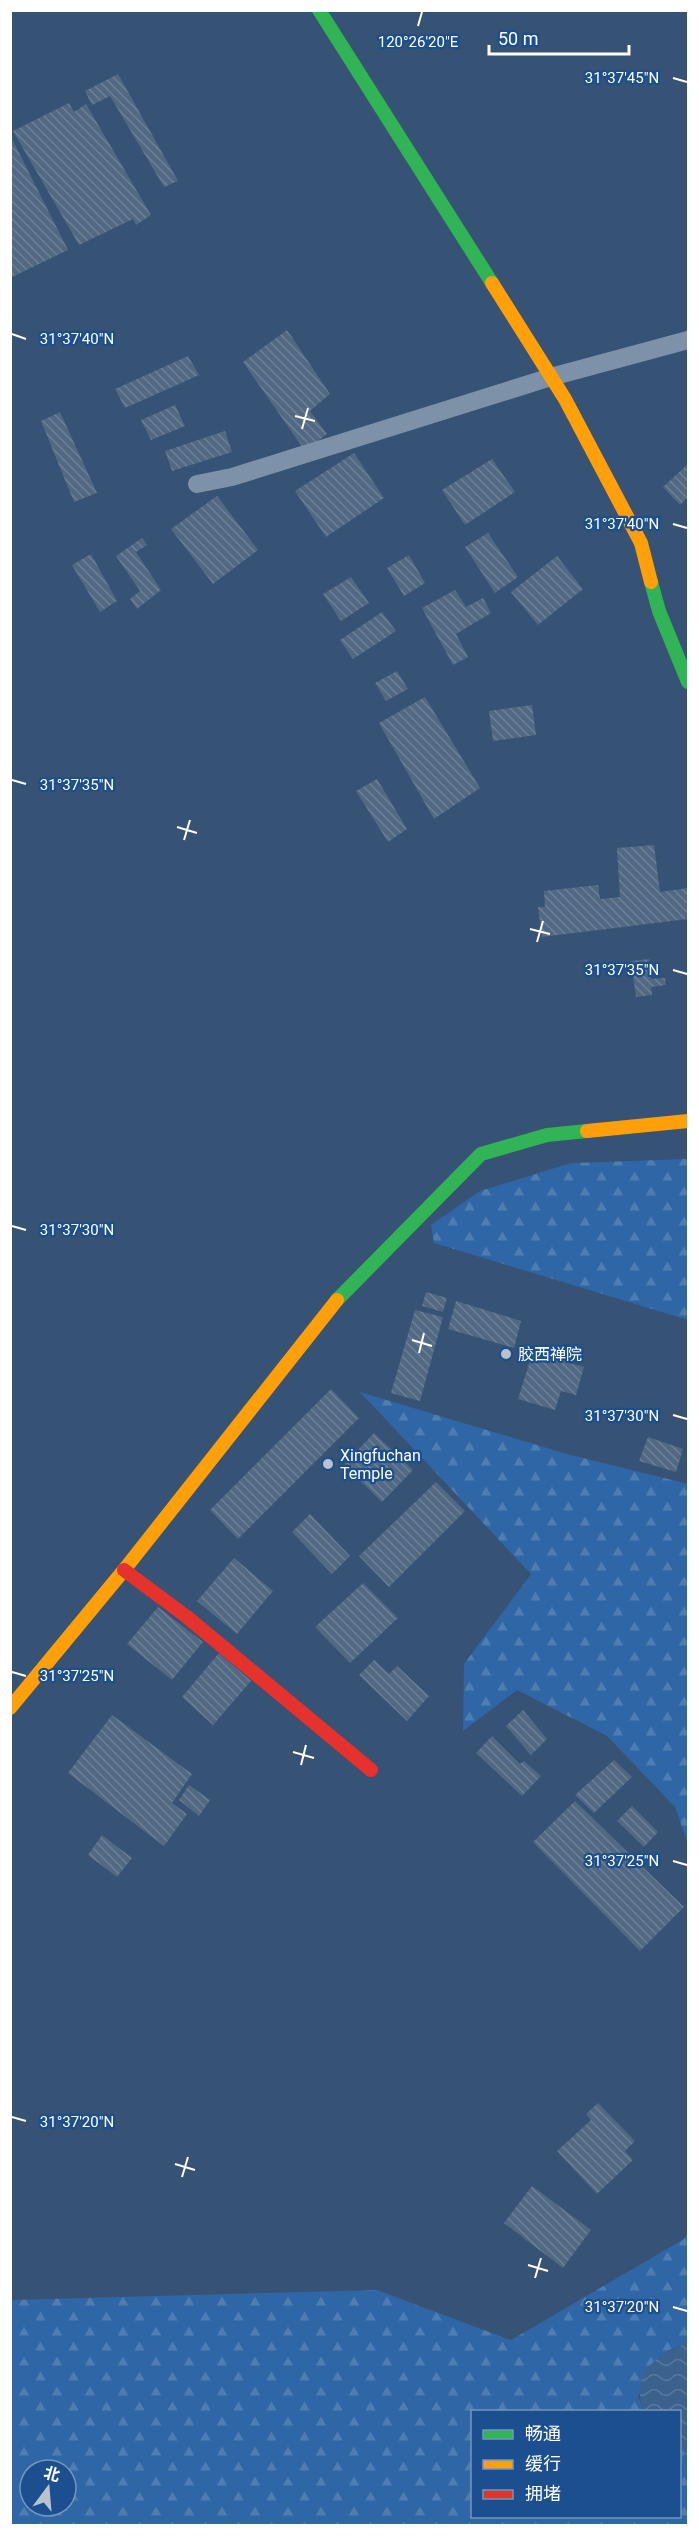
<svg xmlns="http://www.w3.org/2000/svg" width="699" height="2536" viewBox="0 0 699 2536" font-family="Roboto,'Noto Sans SC',sans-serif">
<defs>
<pattern id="forest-firs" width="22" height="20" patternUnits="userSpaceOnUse" patternTransform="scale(1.5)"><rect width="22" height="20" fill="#2f66a5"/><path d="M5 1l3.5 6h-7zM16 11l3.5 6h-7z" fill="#4e7db2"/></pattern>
<pattern id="water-waves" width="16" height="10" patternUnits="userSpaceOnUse" patternTransform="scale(1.5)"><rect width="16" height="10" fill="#3b618d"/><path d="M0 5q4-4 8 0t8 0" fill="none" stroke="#58799e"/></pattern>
<pattern id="building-back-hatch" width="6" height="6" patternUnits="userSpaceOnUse" patternTransform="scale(1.5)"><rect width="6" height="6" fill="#526984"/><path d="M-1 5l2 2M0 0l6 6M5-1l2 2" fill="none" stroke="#6c8096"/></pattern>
</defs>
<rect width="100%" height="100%" fill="#365274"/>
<!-- forest -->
<g fill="url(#forest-firs)" fill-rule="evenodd">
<polygon points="688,1159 688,1320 434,1243 431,1225 480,1191 571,1163"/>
<polygon points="360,1392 567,1454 688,1484 688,1844 675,1807 607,1736 517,1690 463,1731 464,1664 531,1574"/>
<path d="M688,2232V2343L669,2350L638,2396L644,2411L472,2412V2516H680V2447L688,2461V2525H11L10,2300L377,2290L511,2340L684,2239ZM30,2470H66V2506H30Z"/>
</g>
<!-- water -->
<path fill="url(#water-waves)" d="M688,2343V2461L680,2447V2412L644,2411C629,2374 655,2355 688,2343Z"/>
<!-- building -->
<g fill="url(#building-back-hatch)">
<polygon points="118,74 178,181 164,187 110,96 92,105 85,91"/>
<polygon points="69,103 74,112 86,104 151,215 136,225 133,219 79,245 13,131"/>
<polygon points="10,135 68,250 10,278"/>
<polygon points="287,330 330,394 310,411 327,434 305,451 243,362"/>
<polygon points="188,356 199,375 125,408 115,389"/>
<polygon points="175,405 185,426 151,440 141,420"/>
<polygon points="60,412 97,493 74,502 41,421"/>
<polygon points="225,431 232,452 172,471 165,451"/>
<polygon points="354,453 384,498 326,537 295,491"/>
<polygon points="492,459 515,492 465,525 442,490"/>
<polygon points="688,464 688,497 680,505 663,487"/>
<polygon points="217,496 258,550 213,584 171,529"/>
<polygon points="488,533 518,577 495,593 465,547"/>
<polygon points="142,538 147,545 136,552 161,590 137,609 130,599 140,591 116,556"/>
<polygon points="91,554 117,601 100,612 72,565"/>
<polygon points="409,555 425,583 404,596 387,568"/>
<polygon points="557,556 583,589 538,625 511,592"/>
<polygon points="351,577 369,603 341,621 323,594"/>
<polygon points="455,590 466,607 483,598 491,613 456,634 468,657 453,665 422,608"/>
<polygon points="382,612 396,631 353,659 340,640"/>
<polygon points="397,671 408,689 386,701 375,683"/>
<polygon points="425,697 480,788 434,819 379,723"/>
<polygon points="532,705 536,735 493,741 489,711"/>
<polygon points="377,779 407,829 388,842 356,791"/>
<polygon points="654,845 660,892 688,888 688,919 542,937 538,907 545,907 544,891 598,885 600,899 620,897 617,848"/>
<polygon points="649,959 651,979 665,978 666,985 651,987 652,995 636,997 631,961"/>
<polygon points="426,1292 447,1298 443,1312 422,1306"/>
<polygon points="456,1301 521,1321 514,1348 448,1329"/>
<polygon points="415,1310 443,1317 420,1401 391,1393"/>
<polygon points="535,1345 571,1356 569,1363 584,1367 576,1395 561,1391 555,1410 518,1399"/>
<polygon points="331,1389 359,1418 238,1539 210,1510"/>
<polygon points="374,1433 413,1470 382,1502 344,1465"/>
<polygon points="648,1437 683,1449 676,1472 639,1461"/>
<polygon points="436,1482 465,1511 389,1587 359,1556"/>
<polygon points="310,1514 350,1556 332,1574 292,1532"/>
<polygon points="234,1558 273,1591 237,1634 197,1601"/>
<polygon points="363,1583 398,1618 350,1663 315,1627"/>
<polygon points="158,1607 203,1642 172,1680 127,1644"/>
<polygon points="219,1653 251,1681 213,1725 182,1697"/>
<polygon points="374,1660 389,1674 397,1666 429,1696 407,1721 359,1675"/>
<polygon points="523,1710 547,1739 531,1755 506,1726"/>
<polygon points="112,1715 192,1774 172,1803 187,1814 164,1846 68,1773"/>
<polygon points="492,1736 520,1764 524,1761 541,1776 522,1796 476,1753"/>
<polygon points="614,1760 632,1777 594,1813 575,1795"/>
<polygon points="189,1785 210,1800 199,1816 179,1800"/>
<polygon points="575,1801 684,1907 640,1951 533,1842"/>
<polygon points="632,1806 658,1832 644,1847 617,1821"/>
<polygon points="102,1835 132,1858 117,1877 88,1855"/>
<polygon points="598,2103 635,2141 625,2151 633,2160 597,2194 557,2151 591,2120 586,2114"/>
<polygon points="532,2186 591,2230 563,2268 504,2223"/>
</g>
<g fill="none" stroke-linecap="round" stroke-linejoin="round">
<!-- street -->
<polyline stroke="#7d92a8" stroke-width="18" points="197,484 232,477 551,377 688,340"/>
<!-- fast -->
<g stroke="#30b455" stroke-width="14">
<polyline points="319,10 492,283"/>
<polyline points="651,582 659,611 688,682"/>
<polyline points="337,1300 481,1154 547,1135 587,1131"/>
</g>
<!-- slow -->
<g stroke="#ff9f0a" stroke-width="14">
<polyline points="492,283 565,399 641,543 651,582"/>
<polyline points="587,1131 688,1121"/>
<polyline points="10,1708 124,1570 337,1300"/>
</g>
<!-- jam -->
<polyline stroke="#e5322d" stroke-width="14" points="124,1570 187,1617 371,1770"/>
</g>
<!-- ticks -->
<path fill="none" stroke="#fff" stroke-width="2" d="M418,26L422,12M673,78L687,82M12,334L26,339M295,416L315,421M302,429L308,408M673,524L687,528M12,780L26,784M177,827L197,833M184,840L190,820M530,929L550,934M537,942L543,921M673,970L687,974M12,1226L26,1230M412,1340L432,1346M419,1353L424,1333M673,1415L687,1419M12,1672L26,1676M293,1752L314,1758M301,1765L306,1745M673,1861L687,1865M12,2117L26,2121M175,2164L195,2170M182,2177L188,2157M528,2265L548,2271M535,2278L541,2258M673,2307L687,2311"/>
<!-- markers -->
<g fill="#b9c2ce" stroke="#1b4f8f" stroke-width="2">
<circle cx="506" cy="1354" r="6"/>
<circle cx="328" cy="1464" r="6"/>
</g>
<g text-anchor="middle" stroke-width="4.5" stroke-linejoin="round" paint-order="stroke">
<!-- poi labels -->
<g font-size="16" fill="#fff" stroke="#1b4f8f" text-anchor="start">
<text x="518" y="1360">胶西禅院</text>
<text x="340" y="1461">Xingfuchan<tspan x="340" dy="18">Temple</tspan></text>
</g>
</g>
<g font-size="15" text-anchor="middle" fill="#fff" stroke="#1b4f8f" stroke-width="4.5" stroke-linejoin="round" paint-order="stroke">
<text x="418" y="47">120°26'20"E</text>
<text x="622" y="83">31°37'45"N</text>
<text x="77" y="344">31°37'40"N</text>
<text x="622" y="529">31°37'40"N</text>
<text x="77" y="790">31°37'35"N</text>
<text x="622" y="975">31°37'35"N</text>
<text x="77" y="1235">31°37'30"N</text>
<text x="622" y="1421">31°37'30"N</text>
<text x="77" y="1681">31°37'25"N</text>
<text x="622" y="1866">31°37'25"N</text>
<text x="77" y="2127">31°37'20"N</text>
<text x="622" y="2312">31°37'20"N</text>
</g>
<!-- border -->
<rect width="699" height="2536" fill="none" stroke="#ffffff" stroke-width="24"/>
<!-- legend -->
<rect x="471" y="2410" width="210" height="108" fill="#1b4f8f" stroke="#7695bc" stroke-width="1.5"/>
<rect x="483" y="2430" width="30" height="9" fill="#30b455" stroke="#7695bc" stroke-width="1.5"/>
<text x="525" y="2440" font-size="18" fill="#ffffff">畅通</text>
<rect x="483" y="2460" width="30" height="9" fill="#ff9f0a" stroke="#7695bc" stroke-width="1.5"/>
<text x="525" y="2470" font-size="18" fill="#ffffff">缓行</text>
<rect x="483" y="2490" width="30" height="9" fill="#e5322d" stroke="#7695bc" stroke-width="1.5"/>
<text x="525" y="2500" font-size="18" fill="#ffffff">拥堵</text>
<!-- north arrow -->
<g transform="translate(48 2488) rotate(16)"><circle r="28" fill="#1b4f8f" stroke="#7695bc" stroke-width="1.5"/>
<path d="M0-4.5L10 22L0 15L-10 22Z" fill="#b9c2ce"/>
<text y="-9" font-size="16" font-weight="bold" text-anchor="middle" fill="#ffffff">北</text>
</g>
<!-- scale -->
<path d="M489 45v9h140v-9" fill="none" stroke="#ffffff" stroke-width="3"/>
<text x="498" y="45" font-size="18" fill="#ffffff" stroke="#1b4f8f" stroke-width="4.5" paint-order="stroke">50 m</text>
</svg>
